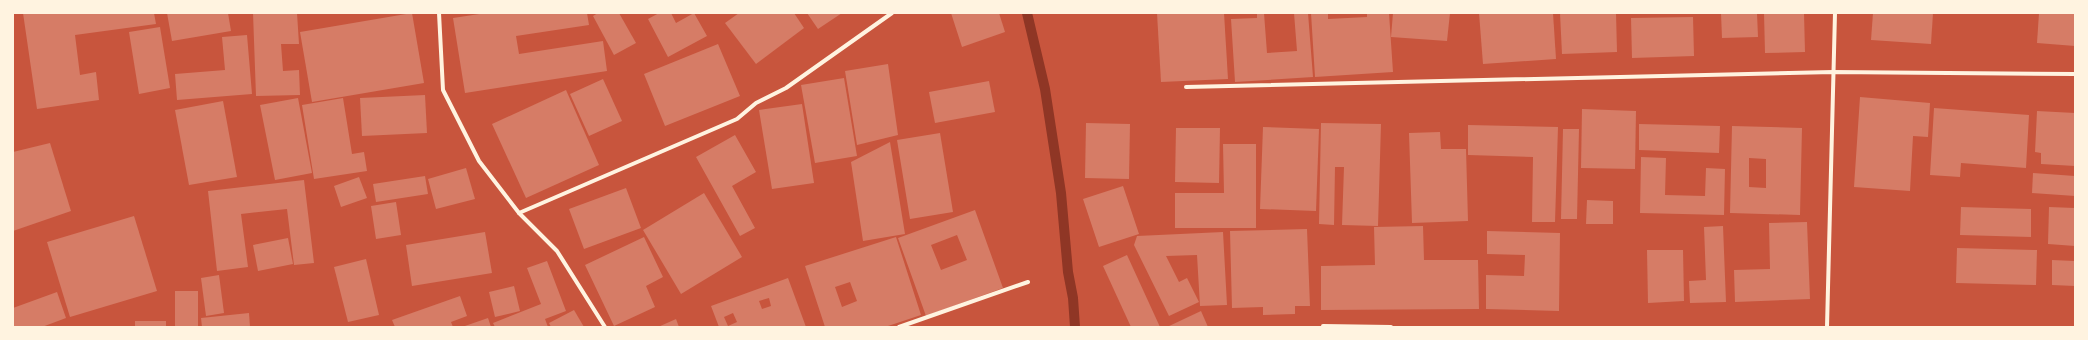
<svg xmlns="http://www.w3.org/2000/svg" width="2088" height="340" viewBox="0 0 2088 340" font-family="Georgia,serif">
<rect width="100%" height="100%" fill="#c8553d"/>
<g fill="none" stroke-linecap="round" stroke-linejoin="round">
<!-- stream -->
<polyline stroke="#8f3625" stroke-width="10" points="1027,13 1045,89 1061,193 1068,272 1073,298 1075,327"/>
</g>
<!-- building -->
<g fill="#d67c66" fill-rule="evenodd">
<polygon points="23,13 154,13 156,24 75,35 80,75 96,72 99,100 37,109"/>
<polygon points="167,13 228,13 231,31 172,41"/>
<polygon points="253,13 297,13 299,44 281,44 283,71 299,70 300,95 256,96"/>
<polygon points="412,13 424,83 312,102 300,32"/>
<polygon points="486,13 587,13 589,25 516,36 519,54 603,41 607,71 465,93 453,18"/>
<polygon points="598,13 619,13 636,43 614,55 593,16"/>
<polygon points="659,13 671,13 676,23 694,13 707,36 668,57 648,19"/>
<polygon points="739,13 794,13 804,28 756,64 725,23"/>
<polygon points="807,13 842,13 818,29"/>
<polygon points="951,13 999,13 1005,32 962,47"/>
<polygon points="1157,13 1224,13 1228,79 1161,82"/>
<polygon points="1257,13 1264,13 1267,53 1297,51 1294,13 1308,13 1313,77 1235,82 1231,19 1257,18"/>
<polygon points="1311,13 1328,13 1328,19 1367,17 1367,13 1389,13 1393,72 1315,77"/>
<polygon points="1393,13 1450,13 1447,41 1391,37"/>
<polygon points="1479,13 1553,13 1556,59 1483,64"/>
<polygon points="1560,13 1616,13 1617,52 1562,54"/>
<polygon points="1721,13 1757,13 1758,37 1722,38"/>
<polygon points="1764,13 1804,13 1805,52 1765,53"/>
<polygon points="1873,13 1933,13 1931,44 1871,40"/>
<polygon points="2039,13 2075,13 2075,46 2037,43"/>
<polygon points="1693,17 1694,56 1632,58 1631,18"/>
<polygon points="160,27 170,88 139,94 129,32"/>
<polygon points="247,35 252,94 177,100 175,74 225,70 222,37"/>
<polygon points="718,44 740,96 665,126 644,74"/>
<polygon points="888,64 898,135 857,145 845,71"/>
<polygon points="844,78 857,156 815,163 801,85"/>
<polygon points="603,79 622,121 589,136 570,94"/>
<polygon points="989,81 995,112 935,123 929,92"/>
<polygon points="566,90 599,165 526,198 492,124"/>
<polygon points="425,95 427,133 362,136 360,98"/>
<polygon points="1860,97 1930,103 1928,137 1913,136 1910,191 1854,187"/>
<polygon points="298,98 312,173 275,180 260,105"/>
<polygon points="343,98 352,154 364,152 367,171 314,179 302,105"/>
<polygon points="223,101 237,177 189,185 175,110"/>
<polygon points="802,104 814,183 772,189 759,110"/>
<polygon points="1934,108 2029,115 2026,168 1961,163 1960,177 1930,175"/>
<polygon points="1582,109 1636,111 1635,169 1581,168"/>
<polygon points="2037,111 2075,113 2075,166 2041,164 2041,153 2035,152"/>
<polygon points="1086,123 1130,124 1129,179 1085,178"/>
<polygon points="1321,123 1381,124 1378,226 1342,225 1344,167 1335,167 1334,225 1319,224"/>
<polygon points="1639,124 1720,126 1719,153 1639,150"/>
<polygon points="1468,125 1558,127 1555,222 1532,222 1533,157 1468,155"/>
<path d="M1732,126L1802,128L1800,215L1730,213ZM1749,158L1766,159V188L1749,187Z"/>
<polygon points="1263,127 1319,129 1316,211 1260,209"/>
<polygon points="1176,128 1220,128 1219,183 1175,182"/>
<polygon points="1563,129 1579,129 1577,219 1561,219"/>
<polygon points="1440,132 1441,149 1466,149 1468,221 1412,223 1409,133"/>
<polygon points="940,133 953,212 910,219 897,140"/>
<polygon points="735,135 756,172 732,186 755,228 740,236 696,157"/>
<polygon points="890,142 905,234 863,241 851,162"/>
<polygon points="50,143 71,211 13,231 13,152"/>
<polygon points="1223,144 1256,144 1256,228 1175,228 1175,193 1224,193"/>
<polygon points="1641,157 1666,158 1665,195 1705,196 1706,168 1725,169 1724,215 1640,213"/>
<polygon points="466,168 475,199 436,209 428,179"/>
<polygon points="2033,173 2075,176 2075,196 2032,193"/>
<polygon points="425,176 428,194 376,202 373,184"/>
<polygon points="359,177 367,198 341,207 334,186"/>
<polygon points="304,180 314,263 294,265 287,209 241,214 248,267 217,271 208,191"/>
<polygon points="1123,186 1139,234 1099,247 1083,199"/>
<polygon points="626,188 641,228 584,249 569,209"/>
<polygon points="704,193 742,257 681,294 643,230"/>
<polygon points="1587,200 1613,201 1613,224 1586,224"/>
<polygon points="396,202 401,235 376,239 371,206"/>
<polygon points="1961,207 2031,209 2031,237 1960,235"/>
<polygon points="2049,207 2075,208 2075,246 2048,244"/>
<path d="M975,210L1003,288L926,316L898,238ZM957,235L967,260L941,270L931,245Z"/>
<polygon points="134,216 157,291 70,317 47,242"/>
<polygon points="1807,222 1810,299 1735,302 1734,270 1770,269 1769,223"/>
<polygon points="1423,226 1424,260 1478,260 1479,309 1321,310 1321,266 1375,265 1374,227"/>
<polygon points="1723,226 1726,302 1690,303 1689,281 1706,280 1704,227"/>
<polygon points="1307,229 1310,306 1295,306 1295,314 1263,315 1263,307 1232,308 1230,231"/>
<polygon points="1487,231 1560,233 1559,311 1486,309 1486,275 1524,276 1525,255 1487,254"/>
<polygon points="485,232 492,273 412,286 406,245"/>
<polygon points="1223,232 1227,305 1200,306 1197,255 1166,256 1179,282 1187,278 1199,302 1169,316 1134,245 1137,236"/>
<polygon points="644,237 663,277 646,286 655,307 614,326 585,265"/>
<path d="M896,237L921,315L885,327H825L805,266ZM850,282L857,301L842,307L835,287Z"/>
<polygon points="288,238 293,264 258,271 253,245"/>
<polygon points="1957,248 2037,250 2036,285 1956,283"/>
<polygon points="1647,250 1683,250 1684,301 1648,303"/>
<polygon points="1127,255 1160,327 1131,327 1103,266"/>
<polygon points="366,259 379,315 348,322 334,267"/>
<polygon points="2052,260 2075,261 2075,286 2052,285"/>
<polygon points="547,261 566,311 545,319 548,327 495,327 493,323 541,304 527,268"/>
<polygon points="219,275 224,313 206,316 201,278"/>
<path d="M788,278L806,327H719L711,306ZM769,298L771,306L762,309L759,301ZM733,313L737,322L728,326L724,317Z"/>
<polygon points="514,286 520,311 495,317 489,292"/>
<rect x="175" y="291" width="23" height="36"/>
<polygon points="57,292 66,318 42,327 13,327 13,308"/>
<polygon points="460,296 467,316 451,322 453,327 395,327 392,320"/>
<polygon points="574,310 584,327 551,327 549,323"/>
<polygon points="1201,311 1208,327 1167,327"/>
<polygon points="249,313 250,327 202,327 201,318"/>
<polygon points="488,318 491,327 462,327"/>
<polygon points="676,319 679,327 658,327"/>
<rect x="135" y="321" width="31" height="6"/>
</g>
<g fill="none" stroke-linecap="round" stroke-linejoin="round">
<!-- minor -->
<g stroke="#fff3e0" stroke-width="4">
<polyline points="439,13 443,90 479,161 519,213 557,251 605,327"/>
<polyline points="1186,87 1833,72 2075,74"/>
<polyline points="519,213 737,119 756,103 786,88 892,13"/>
<polyline points="1323,326 1391,327"/>
<polyline points="899,327 1028,282"/>
<polyline points="1827,327 1835,13"/>
</g>
</g>
<!-- border -->
<rect width="2088" height="340" fill="none" stroke="#fff3e0" stroke-width="28"/>
</svg>
